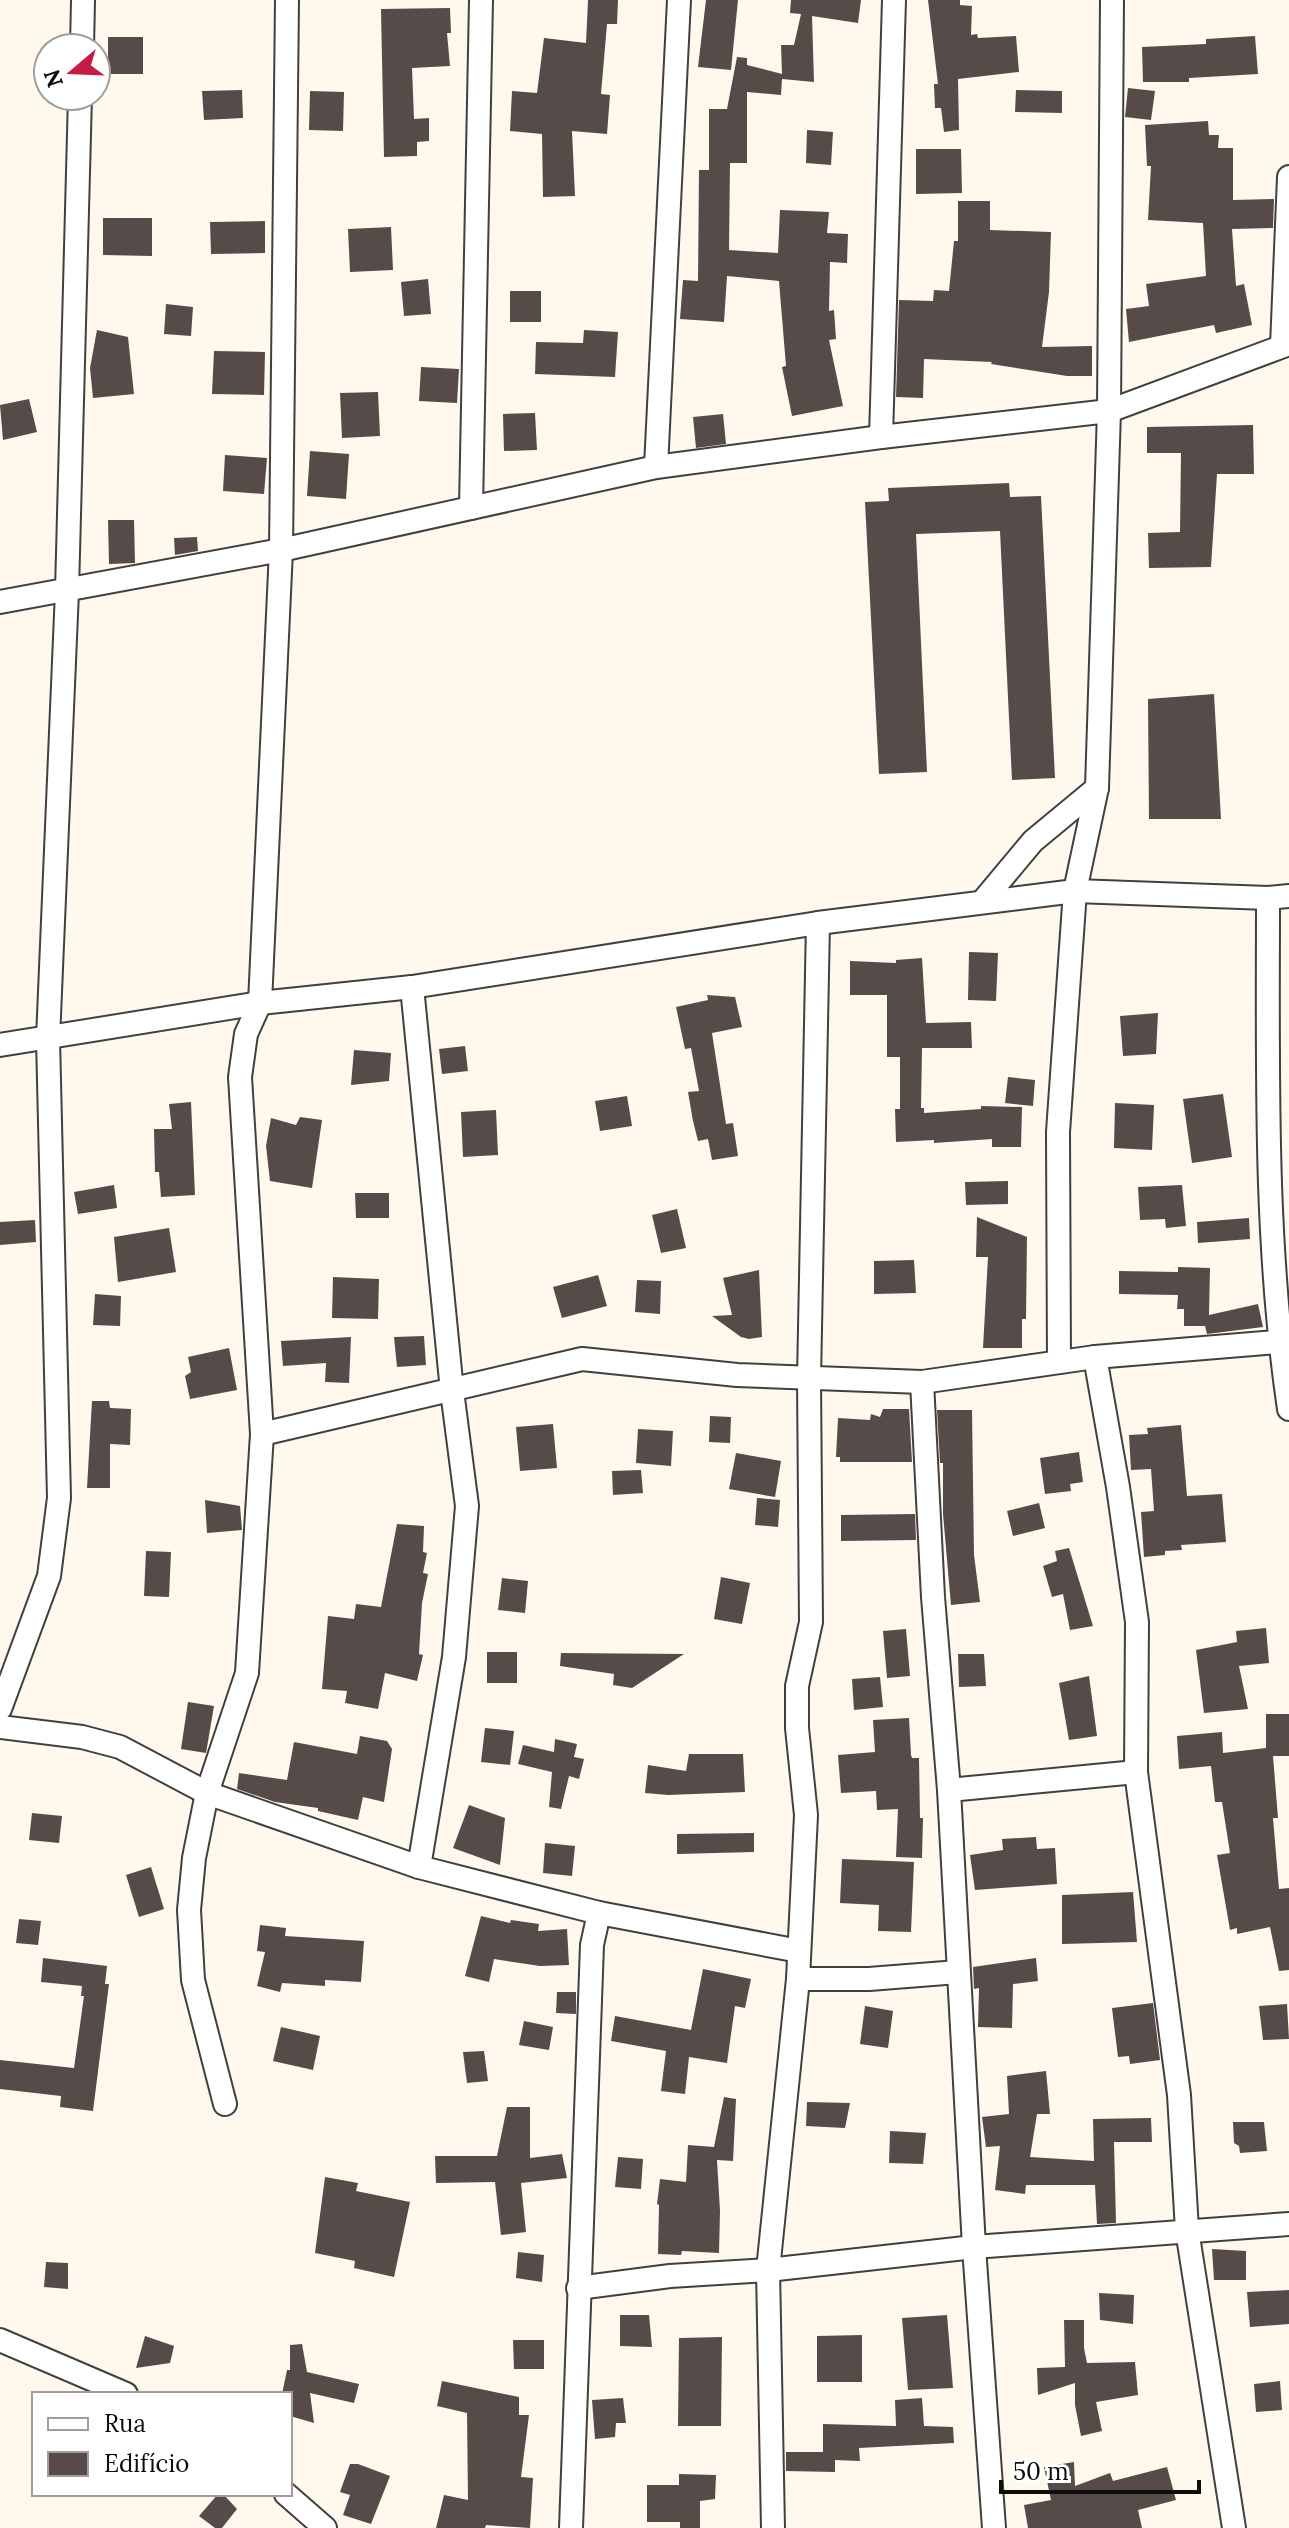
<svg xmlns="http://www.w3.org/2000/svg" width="1289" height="2528" viewBox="0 0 1289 2528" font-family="Lora,serif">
<rect width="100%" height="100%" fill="#fff8ed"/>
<!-- building -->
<g fill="#564b48">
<polygon points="588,0 618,0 617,24 607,24 601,94 610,95 607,134 572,131 575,196 543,197 542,134 510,131 512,91 537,93 544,38 586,43"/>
<polygon points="706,0 738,0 731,70 698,67"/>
<polygon points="791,0 861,0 858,23 812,16 814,82 782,79 781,95 747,92 747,163 730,163 729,250 778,253 780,210 829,212 827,233 848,234 847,263 830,262 829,311 834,310 836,339 829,340 843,406 792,416 782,367 786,366 779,281 727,276 724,322 680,319 683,280 698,281 699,170 709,170 709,109 727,109 737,57 747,58 747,65 782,74 781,45 794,45 801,14 790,13"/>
<polygon points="928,0 960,0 960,5 972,6 971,35 977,34 978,38 1016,36 1019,72 958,79 959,130 944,132 941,108 935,108 934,84 938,84"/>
<polygon points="450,8 451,33 447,33 450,66 412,68 414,119 429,118 429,141 417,142 417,156 384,157 381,9"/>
<polygon points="1255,36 1258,74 1189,78 1189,82 1143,82 1142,47 1206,44 1206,39"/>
<rect x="108" y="37" width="35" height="37"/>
<polygon points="1128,88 1155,91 1151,120 1125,117"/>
<polygon points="242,90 243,118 204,120 202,91"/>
<polygon points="1016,90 1062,91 1062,113 1015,112"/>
<polygon points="310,91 344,92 343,131 309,130"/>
<polygon points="1208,121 1209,135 1219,135 1218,148 1233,148 1233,200 1274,199 1273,228 1232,229 1236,286 1244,284 1252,325 1216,333 1214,325 1129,342 1126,309 1149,306 1146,284 1206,276 1203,223 1148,220 1151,166 1147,166 1145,125"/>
<polygon points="807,130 833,132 831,165 806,163"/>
<polygon points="916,149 961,149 962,193 916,194"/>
<polygon points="958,201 990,201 990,230 1051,232 1049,292 1042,347 1092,346 1092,376 1067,376 991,364 992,362 924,359 923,398 896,397 899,300 933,301 934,290 949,291 954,241 958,241"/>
<polygon points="103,218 152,218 152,256 103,255"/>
<polygon points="265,221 265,253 211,254 210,222"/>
<polygon points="391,227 393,270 350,272 348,229"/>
<polygon points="428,279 431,314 404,316 401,282"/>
<rect x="510" y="291" width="31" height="31"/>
<polygon points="166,304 193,307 191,336 164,334"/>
<polygon points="97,330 128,337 134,394 93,398 90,368"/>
<polygon points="584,330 618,332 615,377 535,374 536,342 583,343"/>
<polygon points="214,351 265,352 264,395 212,394"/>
<polygon points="421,367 459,369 457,403 419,401"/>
<polygon points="378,392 380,436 342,438 340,393"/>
<polygon points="29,399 37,432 3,440 0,405"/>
<polygon points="535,413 537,450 504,451 503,414"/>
<polygon points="723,414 726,444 696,448 693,417"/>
<polygon points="1253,425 1254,474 1217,474 1211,567 1149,568 1148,533 1180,532 1181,453 1147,453 1147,427"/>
<polygon points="310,451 349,454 346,499 307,496"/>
<polygon points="225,455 267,458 264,494 223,491"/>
<polygon points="1009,483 1010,497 1041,496 1055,778 1012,780 1000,531 916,534 927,772 879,774 865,502 889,501 888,488"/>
<polygon points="108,520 134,520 135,563 109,564"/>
<polygon points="197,537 198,551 175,555 174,538"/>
<polygon points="1214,694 1221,819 1149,819 1148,699"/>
<polygon points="969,952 998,953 996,1001 968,1000"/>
<polygon points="922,958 926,1023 971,1022 972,1048 922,1048 921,1108 924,1108 924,1113 981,1109 981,1106 1022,1107 1021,1147 992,1147 992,1139 934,1143 934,1140 896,1142 895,1109 900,1109 900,1057 887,1057 887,995 850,995 850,961 896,963 896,960"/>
<polygon points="707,995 735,997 742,1027 712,1033 726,1124 733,1123 738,1156 712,1160 708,1139 698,1141 693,1121 688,1092 699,1091 691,1048 685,1049 676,1007 708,1000"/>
<polygon points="1158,1013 1156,1054 1123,1056 1120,1016"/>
<polygon points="465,1046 468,1071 442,1074 439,1049"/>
<polygon points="354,1050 391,1053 389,1081 351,1085"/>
<polygon points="1008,1077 1035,1080 1033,1106 1005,1103"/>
<polygon points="1223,1094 1232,1157 1192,1163 1183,1099"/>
<polygon points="627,1096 632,1126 600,1131 595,1101"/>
<polygon points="191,1102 195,1195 161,1197 159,1172 155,1172 154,1129 172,1129 169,1104"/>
<polygon points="1115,1103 1154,1105 1152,1150 1114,1148"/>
<polygon points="496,1110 498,1155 463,1157 461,1112"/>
<polygon points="300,1117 322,1120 312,1188 270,1181 266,1146 271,1118 296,1125"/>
<polygon points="1008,1181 1008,1204 966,1205 965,1182"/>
<polygon points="114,1185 117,1208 78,1214 74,1192"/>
<polygon points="1182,1185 1186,1226 1166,1228 1165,1219 1140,1220 1138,1187"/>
<polygon points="355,1193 389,1193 389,1218 356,1218"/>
<polygon points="677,1209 686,1248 661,1253 652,1215"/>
<polygon points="977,1217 1027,1237 1026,1319 1022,1319 1022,1348 983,1348 988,1257 976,1257"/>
<polygon points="1249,1218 1250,1239 1198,1243 1197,1222"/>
<polygon points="35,1220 36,1242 0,1245 0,1222"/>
<polygon points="169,1228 176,1272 118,1282 114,1237"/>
<polygon points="914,1260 916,1293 874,1294 874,1261"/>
<polygon points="1178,1267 1210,1268 1209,1315 1258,1304 1263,1327 1207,1334 1205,1326 1184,1326 1184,1309 1177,1309 1178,1295 1119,1294 1119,1271 1178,1272"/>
<polygon points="759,1270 762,1337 749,1339 741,1337 712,1316 732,1315 723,1278"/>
<polygon points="598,1275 607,1306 562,1318 553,1287"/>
<polygon points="333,1277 379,1279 378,1319 332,1318"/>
<polygon points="637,1280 661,1281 660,1314 635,1312"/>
<polygon points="95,1294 121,1296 120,1326 93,1325"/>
<polygon points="424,1336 426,1365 397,1367 394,1337"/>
<polygon points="351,1337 349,1383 325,1382 326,1363 283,1366 281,1341"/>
<polygon points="229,1348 237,1390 190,1399 185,1376 191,1372 188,1357"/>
<polygon points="92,1401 109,1401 110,1408 131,1409 130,1445 110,1444 110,1488 87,1488"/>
<polygon points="883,1409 909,1409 912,1462 840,1462 840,1457 836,1457 838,1418 870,1420 871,1414 880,1417"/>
<polygon points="937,1410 972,1410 974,1555 980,1602 951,1605 943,1514 943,1463 940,1463"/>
<polygon points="710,1416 731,1417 730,1443 709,1442"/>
<polygon points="553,1424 557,1468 520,1471 516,1427"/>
<polygon points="1181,1425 1187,1496 1222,1494 1226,1542 1181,1545 1182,1550 1165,1551 1165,1555 1144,1557 1141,1512 1154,1511 1151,1469 1131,1470 1129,1435 1148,1434 1147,1428"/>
<polygon points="638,1429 673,1431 671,1466 636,1463"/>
<polygon points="1079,1452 1083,1482 1070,1484 1071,1491 1045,1494 1040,1458"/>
<polygon points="736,1453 781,1461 775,1497 729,1489"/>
<polygon points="641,1470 643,1493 613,1495 612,1471"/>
<polygon points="757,1498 780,1500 778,1527 755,1525"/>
<polygon points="205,1500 240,1506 242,1530 207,1533"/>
<polygon points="1039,1503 1045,1528 1013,1536 1007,1511"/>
<polygon points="915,1514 916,1540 841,1541 841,1515"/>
<polygon points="397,1524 424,1526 423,1552 427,1553 423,1573 428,1574 422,1603 419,1654 423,1655 417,1681 385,1673 378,1709 345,1703 347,1691 322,1689 328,1616 354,1619 356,1604 381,1607"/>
<polygon points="1069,1548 1093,1626 1070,1630 1063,1594 1052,1597 1043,1566 1057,1561 1055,1551"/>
<polygon points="146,1551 171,1552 169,1597 144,1596"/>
<polygon points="721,1577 750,1583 742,1624 714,1619"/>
<polygon points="502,1578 528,1581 525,1613 498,1610"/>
<polygon points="1266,1628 1269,1663 1239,1666 1248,1709 1204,1713 1196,1650 1237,1642 1236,1631"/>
<polygon points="906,1629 910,1676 887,1678 883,1631"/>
<rect x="487" y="1652" width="30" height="31"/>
<polygon points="561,1653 684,1654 632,1688 613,1685 614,1674 560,1666"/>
<polygon points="958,1654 984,1654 986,1686 959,1687"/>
<polygon points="1089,1676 1097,1736 1069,1740 1059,1683"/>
<polygon points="880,1677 883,1707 854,1710 852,1679"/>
<polygon points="188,1702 214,1706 206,1753 181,1749"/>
<polygon points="1266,1714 1289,1714 1289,1756 1273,1756 1278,1818 1273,1818 1279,1889 1289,1888 1289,1970 1279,1971 1270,1927 1237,1934 1237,1928 1230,1930 1217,1855 1230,1853 1222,1802 1215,1802 1211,1766 1179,1769 1177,1736 1222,1732 1223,1753 1266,1748"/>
<polygon points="909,1718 911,1755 912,1758 919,1758 920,1818 923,1818 922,1858 896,1857 898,1809 877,1810 876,1791 841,1793 838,1755 875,1752 873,1720"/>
<polygon points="485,1728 514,1731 510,1765 481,1762"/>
<polygon points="360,1736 387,1741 392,1749 384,1802 363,1797 358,1820 318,1811 318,1808 275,1802 237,1789 239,1773 287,1780 294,1742 357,1754"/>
<polygon points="555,1739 577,1744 574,1757 584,1759 579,1779 569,1776 561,1809 549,1807 552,1772 518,1764 523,1745 554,1752"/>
<polygon points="689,1754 743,1754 745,1792 668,1795 645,1793 648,1765 686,1771"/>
<polygon points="469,1805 505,1818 500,1865 453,1848"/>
<polygon points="32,1813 62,1816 59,1843 29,1840"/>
<polygon points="754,1833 754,1852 677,1854 677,1834"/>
<polygon points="1036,1837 1037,1849 1055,1848 1057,1884 975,1890 970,1855 1003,1850 1002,1839"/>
<polygon points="545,1843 575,1846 572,1876 543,1873"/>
<polygon points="842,1859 914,1862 911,1932 878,1931 879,1905 840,1903"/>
<polygon points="151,1867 164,1909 139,1917 126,1875"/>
<polygon points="1133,1892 1137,1942 1062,1944 1062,1895"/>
<polygon points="481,1916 510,1923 511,1920 539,1924 538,1931 567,1929 569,1965 540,1966 494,1959 489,1982 465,1976"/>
<polygon points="19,1919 41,1921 38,1945 16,1943"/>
<polygon points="260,1925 286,1928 285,1936 364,1941 361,1982 325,1980 325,1986 282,1983 280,1992 257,1986 265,1952 257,1951"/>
<polygon points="43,1958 107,1966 105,1984 109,1984 93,2111 60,2107 61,2096 0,2089 0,2060 74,2068 84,1996 81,1996 82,1986 41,1982"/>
<polygon points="1036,1958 1038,1981 1013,1984 1012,2028 978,2027 979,1988 974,1989 973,1967"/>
<polygon points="703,1969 751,1979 745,2008 735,2006 727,2063 689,2057 685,2094 661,2091 666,2051 611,2041 615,2016 691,2030"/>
<polygon points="557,1992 576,1992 576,2014 556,2013"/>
<polygon points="1153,2003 1160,2060 1130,2064 1129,2056 1118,2057 1112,2008"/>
<polygon points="1287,2004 1289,2039 1263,2040 1259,2006"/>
<polygon points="865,2006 893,2011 888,2048 860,2044"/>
<polygon points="524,2021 553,2027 549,2050 519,2045"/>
<polygon points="281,2027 320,2036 313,2070 273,2061"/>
<polygon points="484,2051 488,2081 467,2083 463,2052"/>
<polygon points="1046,2071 1050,2114 1037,2114 1030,2157 1094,2161 1093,2119 1151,2118 1152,2142 1114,2142 1116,2223 1097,2224 1095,2185 1026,2185 1025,2194 995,2190 1000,2146 986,2147 982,2117 1009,2114 1007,2076"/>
<polygon points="724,2097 736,2099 733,2161 717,2160 720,2211 719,2253 682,2251 681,2255 658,2254 659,2205 657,2204 660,2179 686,2182 688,2145 714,2147"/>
<polygon points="807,2102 850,2103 845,2128 806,2126"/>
<polygon points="507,2107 530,2107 530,2158 562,2154 567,2178 521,2183 526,2232 501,2235 495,2182 436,2183 435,2156 497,2156"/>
<polygon points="1233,2122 1264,2122 1267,2151 1240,2153 1239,2146 1234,2143"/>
<polygon points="890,2131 926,2133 923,2164 889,2163"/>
<polygon points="618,2157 643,2159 641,2189 615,2187"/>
<polygon points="325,2177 358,2183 356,2191 410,2202 394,2277 354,2268 355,2261 315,2253"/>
<polygon points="1212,2249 1246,2251 1246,2280 1214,2280"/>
<polygon points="518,2252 544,2255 542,2282 516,2278"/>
<polygon points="46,2262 68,2263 68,2289 44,2287"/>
<polygon points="1289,2290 1289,2324 1250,2327 1247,2292"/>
<polygon points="1099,2293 1134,2295 1133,2324 1100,2320"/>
<polygon points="620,2315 649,2315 652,2347 620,2346"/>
<polygon points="947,2315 953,2388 908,2390 902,2318"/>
<polygon points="1064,2320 1084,2320 1084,2348 1087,2363 1135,2362 1138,2395 1096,2402 1102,2431 1081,2436 1075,2405 1075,2383 1038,2395 1037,2368 1065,2367"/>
<polygon points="862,2335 862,2382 817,2382 817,2336"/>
<polygon points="145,2336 174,2346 170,2363 136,2368"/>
<polygon points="722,2337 721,2426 678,2426 679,2338"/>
<polygon points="513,2340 544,2340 544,2369 514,2369"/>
<polygon points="302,2344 307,2372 359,2384 354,2403 310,2393 314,2423 290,2416 290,2394 282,2394 287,2370 290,2370 290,2345"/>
<polygon points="442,2381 519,2397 519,2415 529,2415 521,2477 533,2478 530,2528 486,2525 485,2528 436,2528 444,2495 468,2500 467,2413 437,2406"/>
<polygon points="1280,2381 1282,2410 1256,2412 1254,2384"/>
<polygon points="623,2398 626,2423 616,2423 615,2437 595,2439 592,2400"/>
<polygon points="922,2398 924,2426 953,2427 954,2443 859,2448 860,2461 835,2460 835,2472 786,2471 786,2452 823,2452 823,2424 896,2426 895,2400"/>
<polygon points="1074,2462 1075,2486 1110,2473 1113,2481 1167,2467 1176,2500 1138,2510 1142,2528 1028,2528 1024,2505 1051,2500 1044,2467"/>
<polygon points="350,2464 358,2464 390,2476 371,2524 343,2515 350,2495 340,2492"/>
<polygon points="679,2474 716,2475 715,2499 700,2501 700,2528 680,2528 680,2522 647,2522 647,2485 679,2485"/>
<polygon points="218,2494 223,2494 237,2509 222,2528 215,2528 199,2516"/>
</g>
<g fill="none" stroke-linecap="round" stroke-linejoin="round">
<!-- street casing -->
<g stroke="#404040" stroke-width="26">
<g id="street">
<polyline points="82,48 83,0"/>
<polyline points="1282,346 1289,177"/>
<polyline points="881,437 894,0"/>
<polyline points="656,467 679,0"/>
<polyline points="471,508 481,0"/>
<polyline points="0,602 281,550 656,467 881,437 1109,411 1289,344"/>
<path d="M1268,898C1268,1068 1264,1240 1289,1409"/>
<polyline points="982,902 1033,841 1097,788"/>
<polyline points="412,987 452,1391 467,1506 454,1657 419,1867"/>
<polyline points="0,1045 260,1003 412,987 818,923 1075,891 1268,898 1289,896"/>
<polyline points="1095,1357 1118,1487 1137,1622 1136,1772 1179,2095 1187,2230 1234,2528"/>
<polyline points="1059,1362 1058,1132 1075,891 1097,788 1109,411 1112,0"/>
<polyline points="922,1382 933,1597 949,1790 974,2247 994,2528"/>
<polyline points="262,1434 582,1359 737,1375 922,1382 1095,1357 1289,1341"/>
<polyline points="0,1709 49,1576 59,1498 48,1039 67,591 80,96"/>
<polyline points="0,1727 82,1737 120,1747 207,1793 419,1867 599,1913"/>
<polyline points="949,1790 1136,1772"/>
<polyline points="798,1979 869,1979 958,1972"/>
<polyline points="225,2104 193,1980 189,1910 194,1858 207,1793 247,1673 262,1434 240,1077 246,1034 260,1003 281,550 287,0"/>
<polyline points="578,2288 670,2276 768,2270 974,2247 1289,2224"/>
<polyline points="0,2340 126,2394"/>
<polyline points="286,2494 325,2528"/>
<polyline points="571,2528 592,1945 599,1913 799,1951"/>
<polyline points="773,2528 768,2270 798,1979 806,1815 797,1728 797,1686 811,1622 809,1379 818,923"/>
</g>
</g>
<!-- street -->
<use href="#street" stroke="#fff" stroke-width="22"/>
</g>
<!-- legend -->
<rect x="32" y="2392" width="260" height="104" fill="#ffffff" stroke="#9e9e9e" stroke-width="2"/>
<rect x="48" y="2418" width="40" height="12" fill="#ffffff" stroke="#9e9e9e" stroke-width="2"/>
<text x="104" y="2432" font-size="24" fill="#0d0d0d">Rua</text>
<rect x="48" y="2452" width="40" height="24" fill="#564b48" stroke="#9e9e9e" stroke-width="2"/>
<text x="104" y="2472" font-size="24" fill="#0d0d0d">Edifício</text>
<!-- north arrow -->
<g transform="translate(72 72) rotate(251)"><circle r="38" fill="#ffffff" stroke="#9e9e9e" stroke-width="2"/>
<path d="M0-6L14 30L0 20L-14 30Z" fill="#c71b44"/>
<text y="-12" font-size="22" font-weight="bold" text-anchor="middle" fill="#0d0d0d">N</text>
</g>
<!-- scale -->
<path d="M1001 2480v12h198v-12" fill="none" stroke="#0d0d0d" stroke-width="4"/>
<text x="1013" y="2480" font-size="24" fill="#0d0d0d" stroke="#ffffff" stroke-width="6" paint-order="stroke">50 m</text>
</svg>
